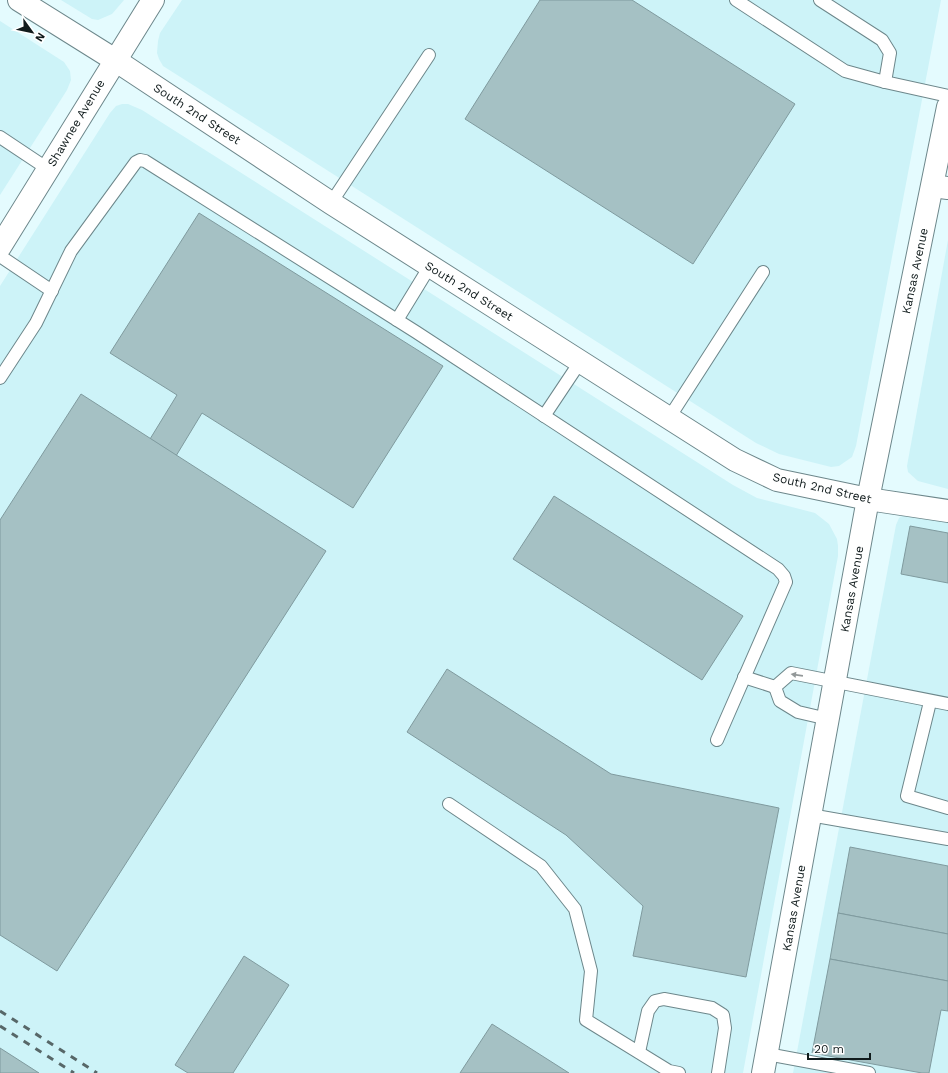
<svg xmlns="http://www.w3.org/2000/svg" width="948" height="1073" viewBox="0 0 948 1073" font-family="'Work Sans',sans-serif">
<rect width="100%" height="100%" fill="#e4fbfe"/>
<!-- built -->
<g fill="#cdf3f8">
<polygon points="61,0 124,0 112,14 98,20 92,19"/>
<polygon points="182,0 941,0 856,446 852,457 839,466 831,467 779,454 756,443 163,66 159,59 157,53 158,41 160,33"/>
<polygon points="0,21 64,62 70,71 71,80 67,90 0,195"/>
<polygon points="122,104 128,104 142,110 733,485 757,498 815,513 829,524 837,539 838,546 838,556 743,1073 0,1073 0,286 110,113 116,106"/>
<polygon points="948,240 948,489 918,481 908,472 907,466"/>
<polygon points="909,513 948,522 948,1073 793,1073 896,525 899,518 903,515"/>
</g>
<!-- building -->
<g fill="#a5c1c4" stroke="#7f9a9e">
<polygon points="540,0 632,0 795,104 693,264 465,119"/>
<polygon points="199,213 443,366 353,508 202,413 176,456 150,439 177,395 110,353"/>
<polygon points="81,394 326,551 57,971 0,935 0,520"/>
<polygon points="554,496 743,616 702,680 513,559"/>
<polygon points="910,526 948,533 948,583 901,574"/>
<polygon points="447,669 611,774 779,808 746,977 633,956 643,906 566,835 407,732"/>
<polygon points="850,847 948,866 948,934 838,913"/>
<polygon points="838,913 948,934 948,981 830,959"/>
<polygon points="244,956 289,985 233,1073 188,1073 175,1065"/>
<polygon points="830,959 948,981 948,1011 941,1010 929,1073 922,1073 812,1053"/>
<polygon points="492,1024 569,1073 460,1073"/>
<polygon points="0,1048 39,1073 0,1073"/>
</g>
<g fill="none" stroke-linecap="round" stroke-linejoin="round">
<!-- service casing -->
<g stroke="#6d878b" stroke-width="14">
<g id="service">
<polyline points="736,0 845,71 885,82 948,96"/>
<polyline points="820,0 882,40 890,53 885,82"/>
<polyline points="0,137 48,169"/>
<polyline points="331,203 429,55"/>
<polyline points="0,256 52,291"/>
<polyline points="397,320 430,266"/>
<polyline points="0,378 36,323 71,251 136,162 140,160 145,161 416,332 778,569 784,576 786,582 717,740"/>
<polyline points="544,416 580,362"/>
<polyline points="669,418 763,272"/>
<polyline points="744,677 775,687"/>
<polyline points="930,702 907,796 948,808"/>
<polyline points="828,719 798,712 780,701 775,687 791,673 948,704"/>
<polyline points="449,804 541,866 575,909 591,971 586,1020 669,1071 679,1073"/>
<polyline points="810,815 948,839"/>
<polyline points="639,1052 648,1011 655,1001 664,999 712,1008 723,1015 725,1028 718,1073"/>
<polyline points="767,1054 869,1073"/>
</g>
</g>
<!-- minor casing -->
<g stroke="#6d878b" stroke-width="24">
<g id="minor">
<polyline points="19,0 115,60 331,203 735,460 777,480 868,499 948,511"/>
<polyline points="933,186 948,188"/>
<polyline points="0,247 153,0"/>
</g>
</g>
<!-- secondary casing -->
<g stroke="#6d878b" stroke-width="24">
<polyline id="secondary" points="763,1073 868,499 948,107"/>
</g>
<!-- service -->
<use href="#service" stroke="#fff" stroke-width="12"/>
<!-- minor -->
<use href="#minor" stroke="#fff" stroke-width="22"/>
<!-- secondary -->
<use href="#secondary" stroke="#fff" stroke-width="22"/>
<!-- rail -->
<g stroke="#576768" stroke-width="3" stroke-dasharray="7 7" stroke-linecap="butt">
<polyline points="0,1011 97,1073"/>
<polyline points="0,1026 74,1073"/>
</g>
</g>
<!-- one-way arrows -->
<defs><path id="oneway-solid" d="M-6-.8H1V-3.2L6.5 0L1 3.2V.8H-6Z"/></defs>
<use fill="#939899" href="#oneway-solid" transform="translate(797 675) rotate(-172)"/>
<g text-anchor="middle" stroke-width="3" stroke-linejoin="round" paint-order="stroke">
<!-- street labels -->
<g font-size="12" fill="#101b1c" stroke="#fff">
<text transform="translate(197 114) rotate(33)" y="4">South 2nd Street</text>
<text transform="translate(76 123) rotate(-59)" y="4">Shawnee Avenue</text>
<text transform="translate(915 271) rotate(-78)" y="4">Kansas Avenue</text>
<text transform="translate(469 291) rotate(32)" y="4">South 2nd Street</text>
<text transform="translate(822 488) rotate(13)" y="4">South 2nd Street</text>
<text transform="translate(852 589) rotate(-80)" y="4">Kansas Avenue</text>
<text transform="translate(794 908) rotate(-80)" y="4">Kansas Avenue</text>
</g>
</g>
<!-- north arrow -->
<g transform="translate(32 32) rotate(123)" stroke="#ffffff" stroke-width="3" paint-order="stroke">
<path d="M0-3L7 15L0 10L-7 15Z" fill="#101b1c"/>
<text y="-6" font-size="11" font-weight="bold" text-anchor="middle" fill="#101b1c">N</text>
</g>
<!-- scale -->
<path d="M808 1053v6h62v-6" fill="none" stroke="#101b1c" stroke-width="2"/>
<text x="814" y="1053" font-size="12" fill="#101b1c" stroke="#ffffff" stroke-width="3" paint-order="stroke">20 m</text>
</svg>
